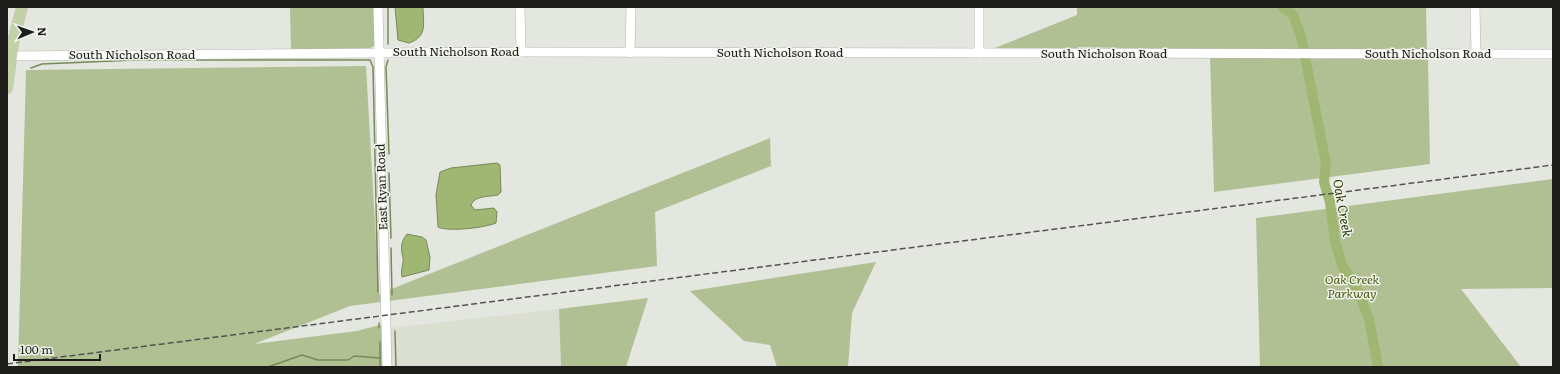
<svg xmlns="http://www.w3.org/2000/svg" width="1560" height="374" viewBox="0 0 1560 374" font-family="Literata,serif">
<rect width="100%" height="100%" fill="#e4e6e0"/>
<!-- built -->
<polygon fill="#dadfd1" points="559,309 561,367 391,367 391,328"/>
<!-- green -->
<g fill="#b0c093">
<polygon points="290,7 375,7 375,45 369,49 291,51"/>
<polygon points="1080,7 1426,7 1427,51 1256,51 1078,47 1078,54 990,50 1077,15 1077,8"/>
<polygon points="1210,57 1316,59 1428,58 1430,164 1214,192"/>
<polygon points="366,66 379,294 770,138 771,166 655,212 657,266 350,306 254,344 357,331 383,324 384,367 18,367 26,70"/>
<polygon points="1553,179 1553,288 1461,289 1521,367 1260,367 1256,218"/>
<polygon points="876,262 852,313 848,367 777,367 770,345 744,341 690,291"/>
<polygon points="648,298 626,367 561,367 559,309"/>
</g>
<!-- water -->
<g fill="#9fb772" stroke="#788958">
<path d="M395,7H423C423,24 428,36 409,43L398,40Z"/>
<path d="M497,163L500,165L501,192L498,195C489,197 475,195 471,205L475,210L494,208L497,212L496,223C484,228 448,232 438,227L436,195L440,172L451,168Z"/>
<path d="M407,234L422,237L426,240L430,257L429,270L402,277C400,271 404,264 403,258C401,249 400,243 407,234Z"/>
</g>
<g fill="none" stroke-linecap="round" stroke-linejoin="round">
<!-- stream -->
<g stroke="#788958" stroke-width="1.5">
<polyline points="388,7 388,44"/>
<polyline points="388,60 386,67 389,154"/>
<polyline points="31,68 42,64 136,60 370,60 373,67 378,292"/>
<polyline points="389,173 391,238"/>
<polyline points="391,248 392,295"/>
<polyline points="379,323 379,328"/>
<polyline points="395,331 396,367"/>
<polyline points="380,342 380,367"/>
<polyline points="268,367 302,355 318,360 348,360 354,356 380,358"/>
</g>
<!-- river -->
<polyline stroke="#9fb772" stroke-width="10" points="1282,7 1293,15 1301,36 1326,164 1324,182 1330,202 1335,241 1342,265 1357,289 1369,319 1378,367"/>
<!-- minor casing -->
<g stroke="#b3b5af" stroke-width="10">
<g id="minor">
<polyline points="378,7 387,367"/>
<polyline points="520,7 521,52"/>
<polyline points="1475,7 1476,54"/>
<polyline points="630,53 631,7"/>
<polyline points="979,53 979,7"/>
<polyline points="7,56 521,52 1553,54"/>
</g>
</g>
<!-- major casing -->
<g stroke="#c4c4c3" stroke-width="12">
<polyline id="major" points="7,88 14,38 22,7"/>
</g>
<!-- minor -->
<use href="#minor" stroke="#fff" stroke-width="9"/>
<!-- major -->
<use href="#major" stroke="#c3d1a6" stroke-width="11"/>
<!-- rail -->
<polyline stroke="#535451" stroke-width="1.5" stroke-dasharray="6 3" stroke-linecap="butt" points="7,364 1553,165"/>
</g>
<g text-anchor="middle" stroke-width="3" stroke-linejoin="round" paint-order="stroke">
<!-- street labels -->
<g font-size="12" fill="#1c1d1a" stroke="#f1f4ed">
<text x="456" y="56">South Nicholson Road</text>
<text x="780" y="57">South Nicholson Road</text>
<text x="1104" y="58">South Nicholson Road</text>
<text x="1428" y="58">South Nicholson Road</text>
<text x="132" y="59">South Nicholson Road</text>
<text transform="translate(382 187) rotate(-92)" y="4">East Ryan Road</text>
</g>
<!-- park labels -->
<g font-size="12" font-style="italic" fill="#435707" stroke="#f1f4ed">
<text x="1352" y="284">Oak Creek<tspan x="1352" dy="14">Parkway</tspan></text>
</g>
<!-- water labels -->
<g font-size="13" font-style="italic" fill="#2c3a05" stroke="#f1f4ed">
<text transform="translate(1343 208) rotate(80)" y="5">Oak Creek</text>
</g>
</g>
<!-- border -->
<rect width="1560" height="374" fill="none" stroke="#1c1d1a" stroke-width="16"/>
<!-- north arrow -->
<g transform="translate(32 32) rotate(88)" stroke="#f1f4ed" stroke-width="3" paint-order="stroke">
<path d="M0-3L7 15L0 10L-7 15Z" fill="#1c1d1a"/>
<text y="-6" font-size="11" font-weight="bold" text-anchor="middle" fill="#1c1d1a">N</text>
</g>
<!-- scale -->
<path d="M14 354v6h86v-6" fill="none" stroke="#1c1d1a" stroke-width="2"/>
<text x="20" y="354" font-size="12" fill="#1c1d1a" stroke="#f1f4ed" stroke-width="3" paint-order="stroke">100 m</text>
</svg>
